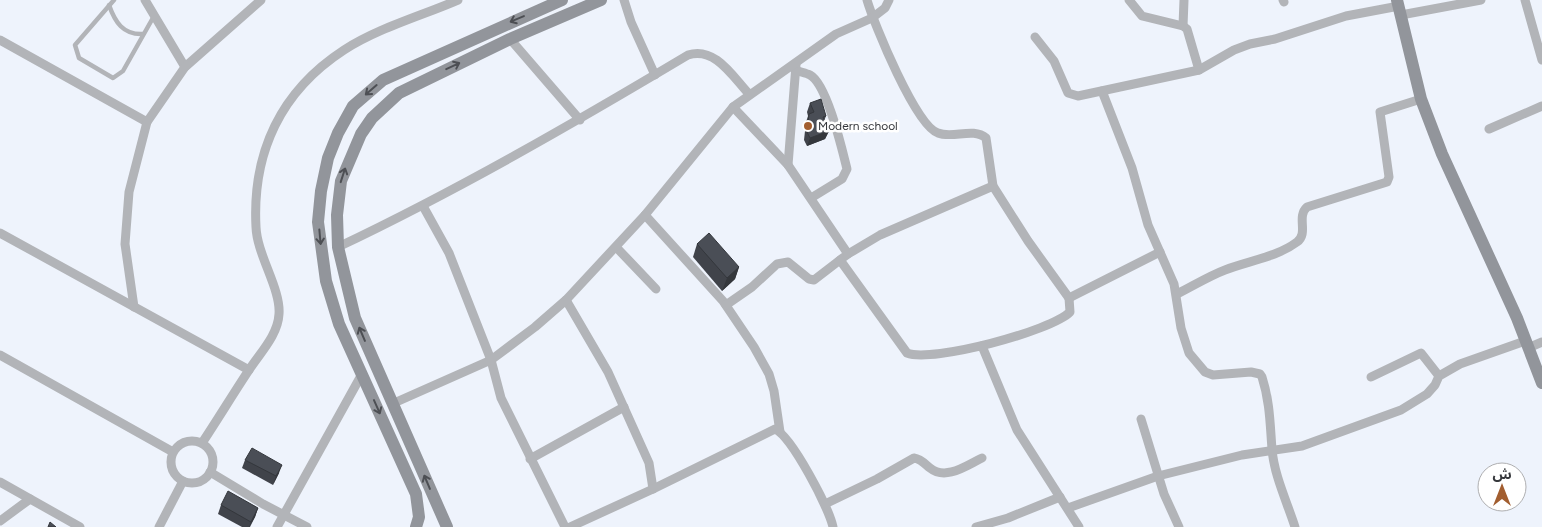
<svg xmlns="http://www.w3.org/2000/svg" width="1542" height="527" viewBox="0 0 1542 527" font-family="Figtree,'Noto Sans Arabic',sans-serif">
<rect width="100%" height="100%" fill="#eef3fc"/>
<g fill="none" stroke-linecap="round" stroke-linejoin="round">
<!-- lane -->
<g stroke="#b2b4b8" stroke-width="4.5">
<polyline points="114,0 75,45 79,58 113,78 123,71 154,16"/>
<path d="M109,5C115,22 123,35 143,34"/>
</g>
<!-- street -->
<g stroke="#b2b4b8" stroke-width="9">
<polyline points="145,0 185,67"/>
<polyline points="624,0 631,22 655,75"/>
<path d="M867,0C874,24 916,126 938,133C953,139 973,127 986,138L993,186L1028,241L1069,298L1160,252"/>
<polyline points="1129,0 1142,16 1183,26 1187,29 1199,70"/>
<polyline points="1283,0 1284,2"/>
<polyline points="1525,0 1542,60"/>
<polyline points="1401,15 1481,0"/>
<polyline points="1183,26 1184,0"/>
<polyline points="1035,37 1054,61 1068,93 1078,96 1199,70 1234,50 1250,44 1275,39 1346,16 1399,6"/>
<polyline points="510,39 580,120"/>
<polyline points="0,40 147,122"/>
<path d="M795,70C800,72 806,73 810,75C827,84 842,149 847,169L842,179L811,198"/>
<path d="M1102,91L1132,168L1148,225L1174,284L1181,328L1189,353L1205,372L1213,375L1251,372L1260,374L1262,377C1270,402 1270,424 1272,449C1274,475 1287,502 1295,527"/>
<path d="M733,107L788,165L848,254L840,260L907,353C932,363 1051,331 1070,312L1069,298"/>
<polyline points="1489,129 1542,106"/>
<polyline points="788,165 796,65"/>
<polyline points="423,206 449,253 491,360 501,398 565,527"/>
<polyline points="645,215 723,301 754,347 769,374 774,391 780,432"/>
<polyline points="0,233 249,370"/>
<path d="M338,247C458,190 574,123 688,55C715,46 733,77 749,94"/>
<polyline points="616,247 656,289"/>
<polyline points="848,254 880,235 993,186"/>
<path d="M1177,294C1193,286 1209,276 1225,270C1248,261 1277,257 1297,242C1309,233 1296,217 1307,207L1387,182L1389,177L1380,112L1421,99"/>
<polyline points="566,300 608,372 649,463 653,489"/>
<polyline points="726,305 752,287 777,264 788,262 809,279 814,280 840,260"/>
<polyline points="134,307 125,244 129,192 147,122 185,67 261,0"/>
<polyline points="982,346 1017,430 1079,527"/>
<polyline points="1528,348 1542,342"/>
<polyline points="0,355 173,452"/>
<polyline points="1371,377 1421,353 1439,376"/>
<polyline points="394,403 491,360 535,327 566,300 645,215 733,107 836,34 872,18 885,8 889,0"/>
<polyline points="1141,419 1164,494 1179,527"/>
<circle cx="192" cy="462" r="21"/>
<path d="M202,443C218,419 233,394 249,370C260,353 278,335 279,314C281,289 257,255 256,227C252,152 281,91 344,50C378,28 421,16 458,0"/>
<polyline points="530,459 624,407"/>
<polyline points="210,472 263,504 307,527"/>
<polyline points="0,482 80,527"/>
<path d="M825,504L877,479L914,458C921,459 925,464 930,468C946,481 967,465 982,458"/>
<polyline points="1068,508 1158,476 1242,455 1302,446 1401,410 1427,394 1435,385 1439,376 1460,364 1525,341"/>
<polyline points="0,521 30,499"/>
<polyline points="159,527 183,481"/>
<polyline points="277,527 362,374"/>
<path d="M570,527L653,489L775,429C792,437 829,508 833,527"/>
<polyline points="976,527 1008,518 1060,497"/>
</g>
<!-- secondary -->
<g stroke="#92959b" stroke-width="12">
<polyline points="1397,0 1421,99 1442,154 1517,318 1542,383"/>
<polyline points="416,527 419,517 416,494 339,324 326,281 318,222 321,191 328,158 338,133 353,106 383,80 562,0"/>
<polyline points="447,527 355,318 338,247 337,215 341,181 361,134 372,118 399,93 510,39 601,0"/>
</g>
</g>
<!-- wall -->
<g fill="#40434a">
<polygon points="810,103 826,116 824,121 829,131 825,139 807,146 804,140 806,122 808,116 807,112"/>
<polygon points="697,244 739,267 735,279 722,291 693,257"/>
<polygon points="245,460 279,473 273,485 242,468"/>
<polygon points="221,505 258,508 255,517 250,527 242,527 218,514"/>
</g>
<!-- shaded-wall -->
<g fill="#34373c">
<polygon points="829,131 825,139 807,146 810,138"/>
<polygon points="739,267 735,279 722,291 727,278"/>
<polygon points="282,465 279,473 273,485 276,476"/>
<polygon points="258,508 255,517 249,527 251,522"/>
</g>
<!-- building -->
<g fill="#4a4e56" stroke="#34373c">
<polygon points="821,99 826,116 823,117 829,131 810,138 807,132 809,114 814,112 810,103"/>
<polygon points="709,233 739,267 727,278 697,244"/>
<polygon points="252,448 282,465 276,476 245,460"/>
<polygon points="228,491 258,508 251,522 221,505"/>
<polygon points="50,522 56,527 48,527"/>
</g>
<!-- one-way arrows -->
<defs><path id="oneway-shaft" d="M-6 0H5M1.5-3L5.5 0L1.5 3" fill="none" stroke-width="1.6" stroke-linecap="round" stroke-linejoin="round" transform="scale(1.25)"/></defs>
<g stroke="#4d4f54">
<use href="#oneway-shaft" transform="translate(517 19) rotate(157)"/>
<use href="#oneway-shaft" transform="translate(453 66) rotate(-25)"/>
<use href="#oneway-shaft" transform="translate(371 90) rotate(139)"/>
<use href="#oneway-shaft" transform="translate(343 175) rotate(-72)"/>
<use href="#oneway-shaft" transform="translate(320 237) rotate(85)"/>
<use href="#oneway-shaft" transform="translate(362 334) rotate(-113)"/>
<use href="#oneway-shaft" transform="translate(377 407) rotate(66)"/>
<use href="#oneway-shaft" transform="translate(427 482) rotate(-113)"/>
</g>
<!-- markers -->
<circle fill="#a25e30" stroke="#fff" stroke-width="2" cx="808" cy="126" r="5"/>
<g text-anchor="middle" stroke-width="5" stroke-linejoin="round" paint-order="stroke">
<!-- poi labels -->
<g font-size="12" fill="#36383c" stroke="#fff" text-anchor="start">
<text x="818" y="130">Modern school</text>
</g>
</g>
<!-- north arrow -->
<g transform="translate(1502 487)"><circle r="24" fill="#ffffff" stroke="#afafb1"/>
<path d="M0-4L9 19L0 12L-9 19Z" fill="#a25e30"/>
<text y="-8" font-size="14" font-weight="bold" text-anchor="middle" fill="#36383c">ش</text>
</g>
</svg>
